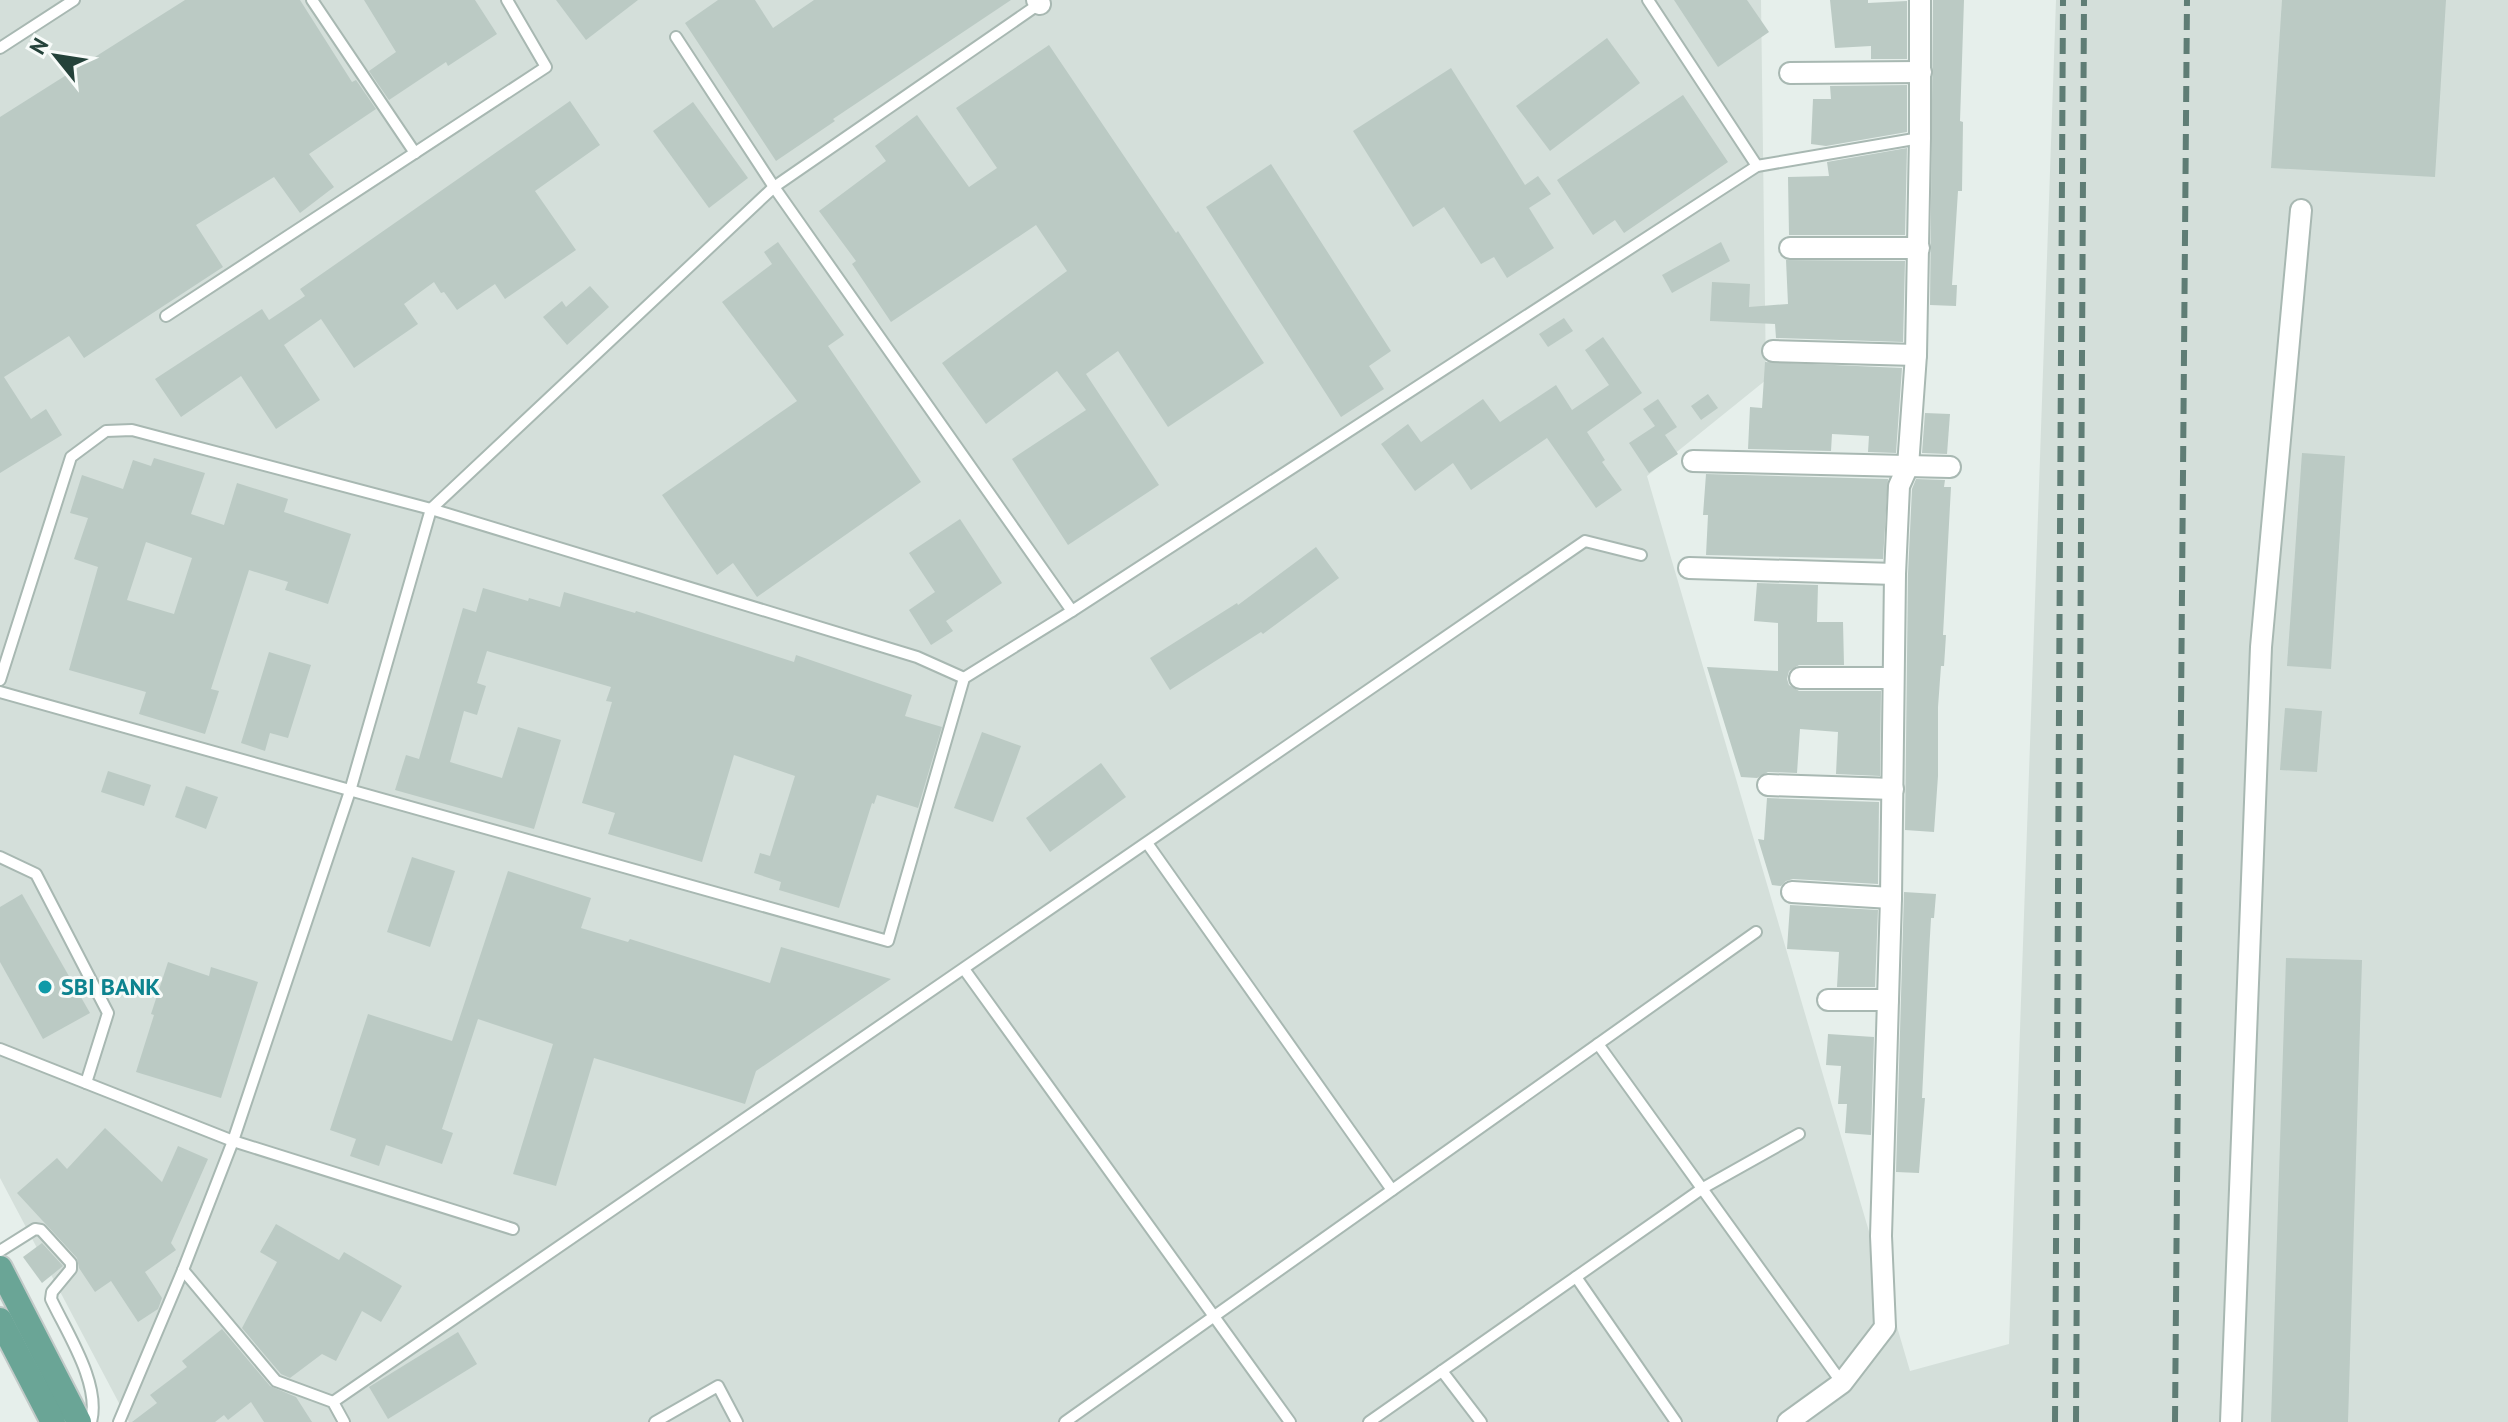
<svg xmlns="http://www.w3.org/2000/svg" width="2508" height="1422" viewBox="0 0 2508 1422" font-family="'PT Sans',sans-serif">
<rect width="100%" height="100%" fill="#e6efeb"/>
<!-- built -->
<polygon fill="#d4dfda" points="0,0 1761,0 1766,380 1647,476 1910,1371 2009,1344 2056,0 2508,0 2508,1422 129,1422 0,1178"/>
<!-- building -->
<g fill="#bbcac4" fill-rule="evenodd">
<polygon points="185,0 300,0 352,82 356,80 376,109 309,154 334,187 300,213 274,177 196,225 223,267 84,358 69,336 4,377 31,419 46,409 62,435 0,473 0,117"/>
<polygon points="364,0 475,0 497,34 448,66 446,62 389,100 369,71 396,52"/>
<polygon points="556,0 638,0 586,40"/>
<polygon points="718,0 755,0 773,28 814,0 1011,0 833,119 835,121 776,161 685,23"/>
<polygon points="1674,0 1747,0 1769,32 1718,67"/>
<polygon points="1830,0 1868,0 1868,3 1907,1 1907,59 1871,59 1871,46 1835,48"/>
<polygon points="1933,0 1964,0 1960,121 1963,122 1962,191 1958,191 1952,285 1957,285 1956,306 1930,305"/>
<polygon points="2282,0 2446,0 2435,177 2271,168"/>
<polygon points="1607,38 1640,83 1550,151 1516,106"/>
<polygon points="1049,45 1176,233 1178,231 1264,363 1168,427 1118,351 1086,374 1159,485 1068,545 1012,459 1086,410 1057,371 986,424 942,363 1067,271 1036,225 891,322 852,264 856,261 819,211 886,161 875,146 917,115 969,187 997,168 956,108"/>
<polygon points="1451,68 1525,185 1538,176 1551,194 1529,208 1554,248 1507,278 1494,257 1481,264 1444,207 1413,227 1353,131"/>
<polygon points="1907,85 1907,132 1826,146 1811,144 1813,99 1831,99 1830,86"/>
<polygon points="1683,95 1728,162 1624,233 1615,220 1593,235 1557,180"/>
<polygon points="570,101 600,145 535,191 576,250 505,299 495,284 457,310 444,292 441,293 434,282 404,304 418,324 354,368 321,319 284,345 320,400 276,429 241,376 181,417 155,379 262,309 269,320 305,296 300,289"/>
<polygon points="693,102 748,178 709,208 653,131"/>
<polygon points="1907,148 1905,235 1789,235 1788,177 1829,176 1827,162"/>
<polygon points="1271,164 1391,351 1369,366 1384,389 1341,417 1206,207"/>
<polygon points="778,242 844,335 828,346 921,482 757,597 733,563 717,575 662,495 797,401 722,302 772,264 764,252"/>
<polygon points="1721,242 1730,261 1672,293 1662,275"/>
<polygon points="1786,260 1905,261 1903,342 1776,338 1775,324 1710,321 1712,282 1750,284 1749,307 1788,304"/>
<polygon points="590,286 609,307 567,345 543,317 562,301 566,307"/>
<polygon points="1564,318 1573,331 1548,347 1539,334"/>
<polygon points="1603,337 1642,393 1587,432 1605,460 1602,462 1622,490 1596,508 1547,438 1471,490 1453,463 1415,491 1381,444 1408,424 1421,442 1483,399 1500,422 1556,385 1572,410 1609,385 1585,350"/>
<polygon points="1765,362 1902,368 1896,453 1868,452 1869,436 1832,434 1831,451 1748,449 1750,407 1762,408"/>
<polygon points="1708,394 1718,408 1701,420 1691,406"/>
<polygon points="1658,399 1677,427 1665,435 1678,454 1649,473 1629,443 1655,426 1643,409"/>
<polygon points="1925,413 1950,414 1947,454 1922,453"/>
<polygon points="2302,453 2345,456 2331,669 2287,666"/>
<path d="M154,458L205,473L191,514L224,525L237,483L288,499L284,512L351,534L328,604L285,590L288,582L249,570L211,689L219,691L205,734L139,714L146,692L69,670L98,567L74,559L88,518L70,513L82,475L123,489L133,460L151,466ZM146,542L192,558L174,614L127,600Z"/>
<polygon points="1706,474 1888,479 1883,559 1706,555 1708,515 1703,515"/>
<polygon points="1916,479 1945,480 1944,487 1951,487 1943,635 1946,635 1944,666 1941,666 1938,707 1938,776 1934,832 1905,830 1908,574 1912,489"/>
<polygon points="960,519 1002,583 946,621 953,631 931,645 909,610 935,592 909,553"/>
<polygon points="1316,547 1339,578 1263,634 1261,632 1170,690 1150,658 1237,603 1238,605"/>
<polygon points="1757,583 1818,585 1817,622 1843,622 1844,665 1799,665 1789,671 1787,679 1789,685 1799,691 1881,691 1880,776 1836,774 1838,732 1800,729 1797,773 1768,772 1757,778 1741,777 1707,667 1778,671 1778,623 1754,621"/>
<polygon points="483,588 528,601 529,598 560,607 564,592 635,613 636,611 794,662 796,655 912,695 905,716 942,727 918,808 877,795 874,804 872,803 839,908 779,890 781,882 754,873 760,853 770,856 795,776 734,755 702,862 608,834 615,813 582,803 612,702 606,701 611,687 487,651 477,683 486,686 477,715 464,711 450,762 502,778 518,727 561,740 534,829 395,790 406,755 419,759 463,608 476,612"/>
<polygon points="269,652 311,665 288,738 270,733 265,751 241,743"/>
<polygon points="2285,708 2322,711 2317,772 2280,770"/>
<polygon points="982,732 1021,746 993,822 954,808"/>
<polygon points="1101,763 1126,797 1050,852 1026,818"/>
<polygon points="108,771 151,785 144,806 101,792"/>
<polygon points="186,786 218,797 206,829 175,817"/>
<polygon points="1767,798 1879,802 1878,884 1793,879 1786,881 1781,886 1772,885 1758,839 1764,840"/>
<polygon points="412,857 455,871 430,947 387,932"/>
<polygon points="508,871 591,898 581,928 628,942 630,939 770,983 781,947 891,979 756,1071 745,1104 594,1058 556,1186 513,1174 553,1044 478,1019 442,1129 453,1133 442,1164 386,1145 379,1166 350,1156 356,1139 330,1130 368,1014 452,1041"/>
<polygon points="1904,892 1936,894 1934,918 1931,918 1929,953 1922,1098 1925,1098 1919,1173 1896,1172"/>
<polygon points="22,894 90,1013 43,1039 0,962 0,907"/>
<polygon points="1790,905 1878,910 1875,987 1837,987 1839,952 1787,949"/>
<polygon points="2286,958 2362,960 2348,1422 2271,1422"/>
<polygon points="168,962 209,976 211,967 258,982 221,1098 136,1072 154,1015 151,1014"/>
<polygon points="1828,1034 1874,1037 1871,1135 1845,1133 1847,1104 1838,1104 1841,1066 1826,1065"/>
<polygon points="105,1128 162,1182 178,1146 208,1159 171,1243 176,1250 145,1272 162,1298 158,1309 138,1322 111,1281 95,1292 79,1268 77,1258 17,1193 57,1158 67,1169"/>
<polygon points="276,1224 339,1260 344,1252 402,1286 381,1322 362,1311 336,1361 322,1354 290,1378 281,1374 242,1328 277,1262 260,1252"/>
<polygon points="42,1243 63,1266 42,1283 23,1257"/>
<polygon points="222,1329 270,1386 296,1397 312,1422 264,1422 251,1402 228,1420 224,1415 215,1422 132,1422 157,1403 150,1395 187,1367 182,1361"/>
<polygon points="458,1332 477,1364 388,1419 369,1387"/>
</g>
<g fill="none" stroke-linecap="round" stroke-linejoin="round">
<!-- service casing -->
<g stroke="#a8b8b2" stroke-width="14">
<g id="service">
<polyline points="312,0 415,153"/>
<polyline points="1648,0 1757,166"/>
<polyline points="676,37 774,187 1072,611"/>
<polyline points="0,48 74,0"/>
<polyline points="166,316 546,67 507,0"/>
<polyline points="0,680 71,457 106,431 132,430 431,509 917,657 964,678"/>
<polyline points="0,692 888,941 964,678 1072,611 1757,166 1920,138"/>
<polyline points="1147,843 1392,1190"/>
<polyline points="0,857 36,874 108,1013 86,1083"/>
<polyline points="964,969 1290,1422"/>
<polyline points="1598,1044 1842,1383"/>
<polyline points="0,1049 233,1141 513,1229"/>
<path d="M0,1251L35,1229L41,1230L71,1263V1269L52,1292L51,1299C67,1333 101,1384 91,1422"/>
<polyline points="183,1270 276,1381 333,1402 344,1422"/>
<polyline points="1576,1277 1676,1422"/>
<polyline points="1442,1371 1481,1422"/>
<polyline points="333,1402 1585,541 1641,555"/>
<polyline points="119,1422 183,1270 233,1141 350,791 431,509 774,187 1042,2"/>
<polyline points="655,1422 718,1386 737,1422"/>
<polyline points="1065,1422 1756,932"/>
<polyline points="1369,1422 1703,1188 1799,1134"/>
</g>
</g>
<!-- minor casing -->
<g stroke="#a8b8b2" stroke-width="24">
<g id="minor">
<polyline points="1037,0 1040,4"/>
<polyline points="1790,73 1921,72"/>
<polyline points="1790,248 1919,248"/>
<polyline points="1773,351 1916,355"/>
<polyline points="1693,461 1950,467"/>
<polyline points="1689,568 1895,574"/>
<polyline points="1800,678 1893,678"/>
<polyline points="1768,785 1893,789"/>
<polyline points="1792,892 1891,898"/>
<polyline points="1828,1000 1888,1000"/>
<polyline points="1788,1422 1842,1383 1885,1327 1881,1236 1891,898 1895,574 1899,486 1908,466 1916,355 1920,138 1920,0"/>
<polyline points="2231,1422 2261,647 2301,210"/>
</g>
</g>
<!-- primary casing -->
<g stroke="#c2cac8" stroke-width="28">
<g id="primary">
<polyline points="0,1268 79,1422"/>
<polyline points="0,1320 53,1422"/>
</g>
</g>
<!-- service -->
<use href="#service" stroke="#fff" stroke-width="10"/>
<!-- minor -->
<use href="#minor" stroke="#fff" stroke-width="20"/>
<!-- primary -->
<use href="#primary" stroke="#6aa596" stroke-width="24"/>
<!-- rail -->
<g stroke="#5f7d75" stroke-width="6" stroke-dasharray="16 8" stroke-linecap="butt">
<polyline points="2055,1422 2063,0"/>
<polyline points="2076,1422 2084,0"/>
<polyline points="2175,1422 2187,0"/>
</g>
</g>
<!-- markers -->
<circle fill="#0f9aa8" stroke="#f7fbf9" stroke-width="3" cx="45" cy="987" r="8"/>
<g text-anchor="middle" stroke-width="6" stroke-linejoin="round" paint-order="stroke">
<!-- culture labels -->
<g font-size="24" font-weight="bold" fill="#0d838f" stroke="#f7fbf9" text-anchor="start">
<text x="61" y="995">SBI BANK</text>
</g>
</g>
<!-- north arrow -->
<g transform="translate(56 56) rotate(300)" stroke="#f7fbf9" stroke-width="6" paint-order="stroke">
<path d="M0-6L14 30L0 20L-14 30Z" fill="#24423a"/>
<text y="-12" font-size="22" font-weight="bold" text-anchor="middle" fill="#24423a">N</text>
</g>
</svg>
